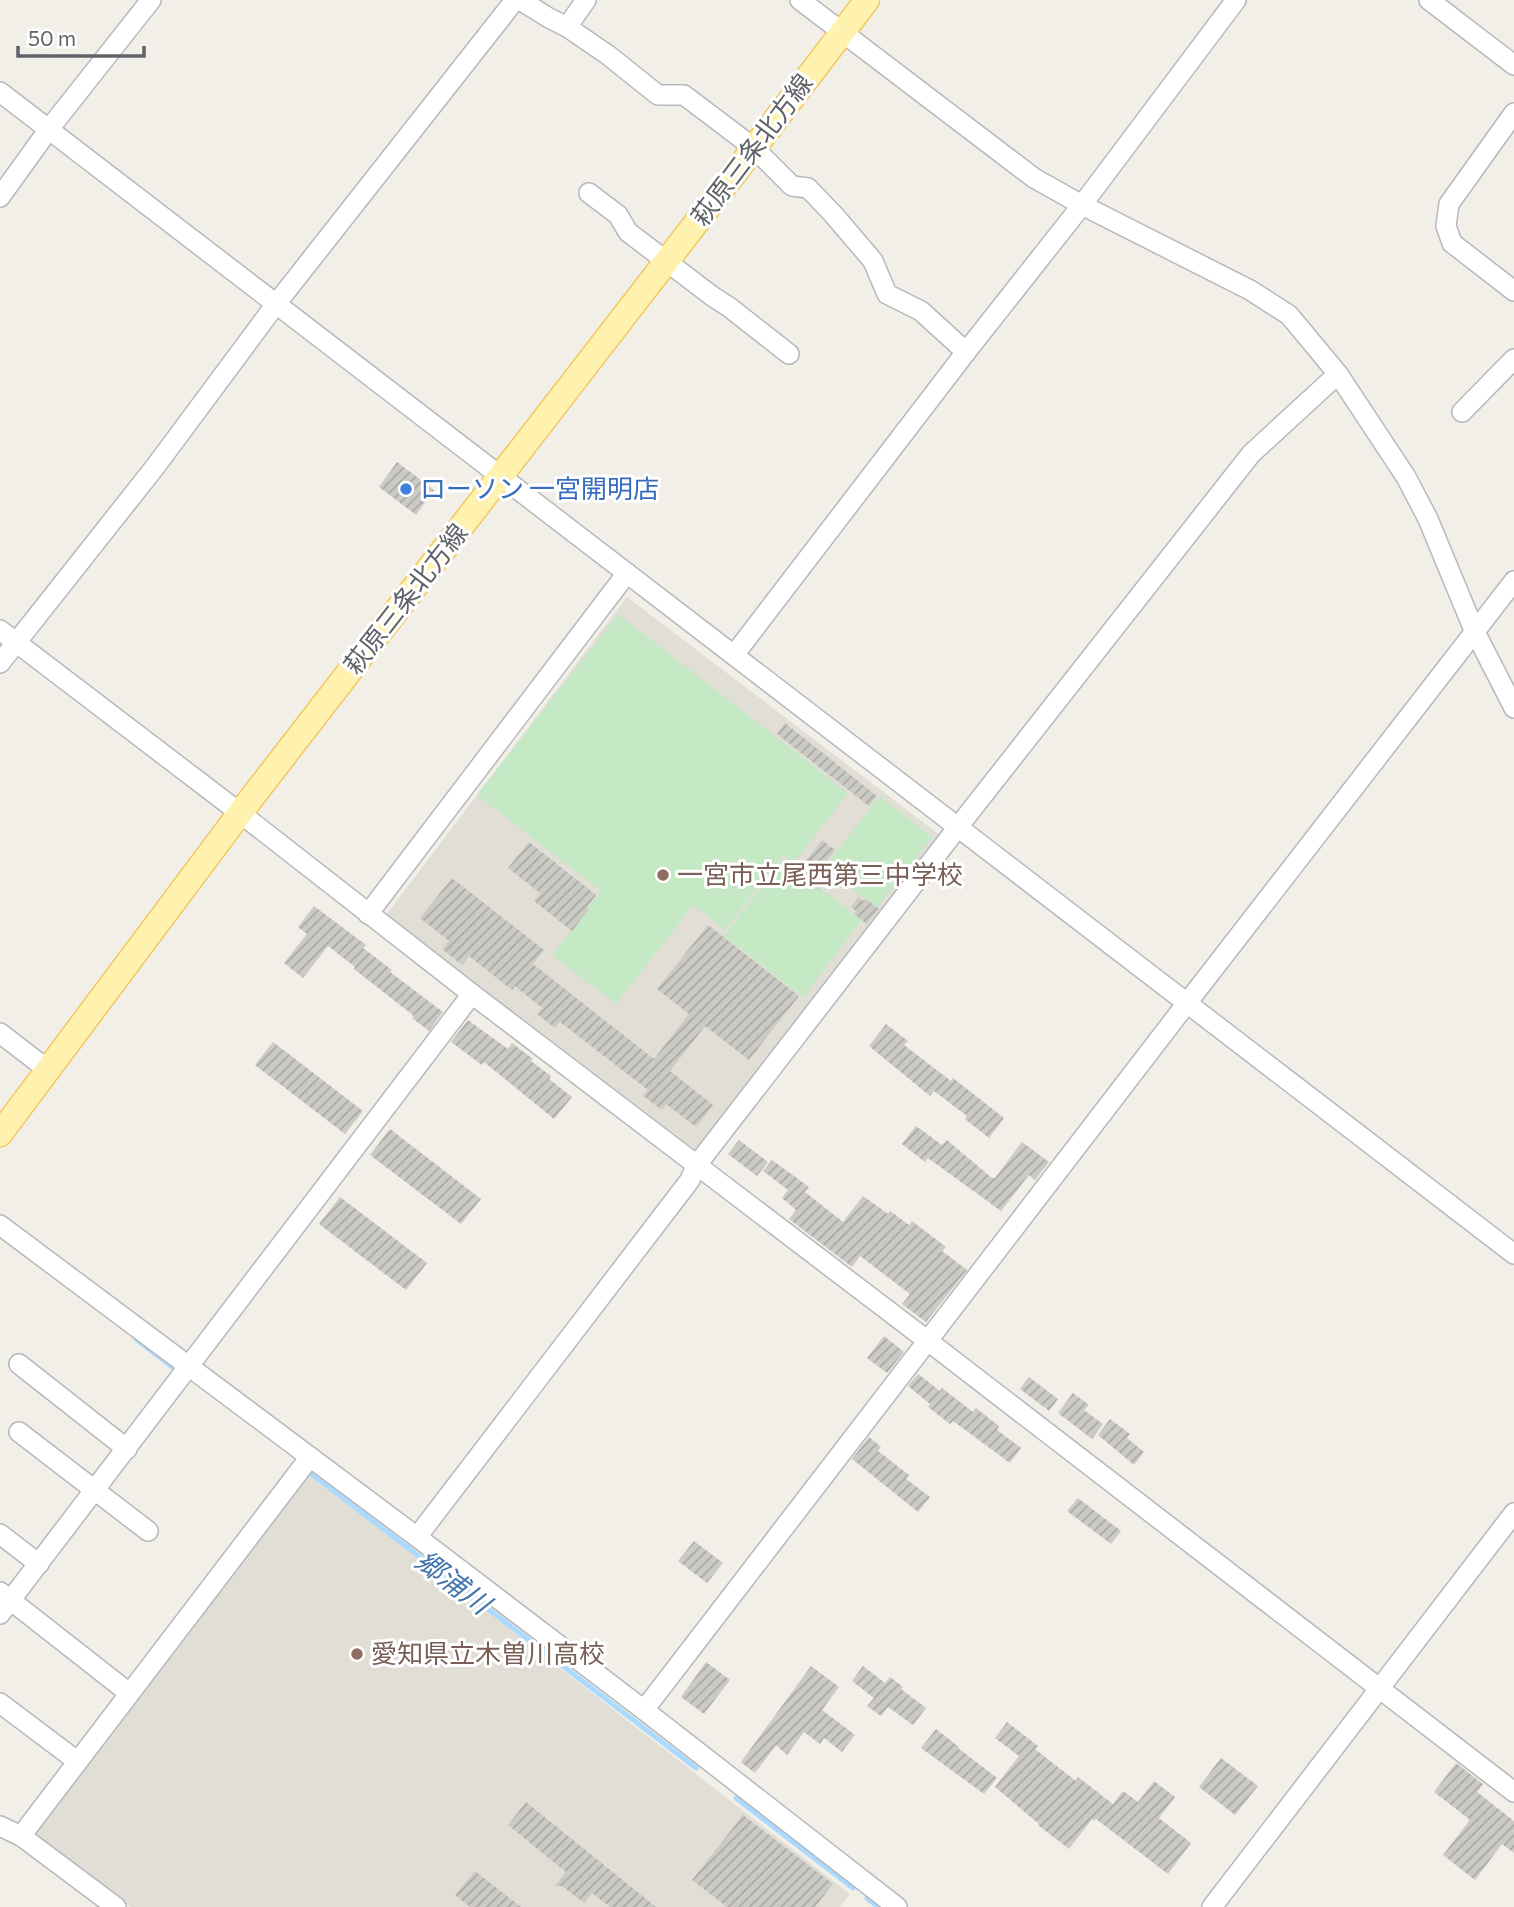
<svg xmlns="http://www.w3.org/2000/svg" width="1514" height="1907" viewBox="0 0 1514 1907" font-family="Commissioner,'Noto Sans JP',sans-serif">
<defs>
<pattern id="building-hatch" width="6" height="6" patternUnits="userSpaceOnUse" patternTransform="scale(1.75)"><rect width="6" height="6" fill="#cccac5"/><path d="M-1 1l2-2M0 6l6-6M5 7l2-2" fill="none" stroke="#a9a8a4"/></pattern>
</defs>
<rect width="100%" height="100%" fill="#f1efe8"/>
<!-- education -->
<g fill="#e1ded6">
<polygon points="627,597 940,835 698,1152 386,915"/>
<polygon points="311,1474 850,1894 840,1907 131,1907 33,1834"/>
</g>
<!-- green -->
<g fill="#c5e8c5">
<polygon points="618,614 848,793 794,863 783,855 725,930 693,905 616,1004 552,955 601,891 477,795"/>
<polygon points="879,796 932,837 877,908 825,867"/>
<polygon points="783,859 862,920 803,997 724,936"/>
</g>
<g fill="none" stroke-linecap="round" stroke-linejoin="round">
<!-- stream -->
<g stroke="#aadaff" stroke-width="5">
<polyline points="136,1339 175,1369"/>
<polyline points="309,1472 696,1768"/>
<polyline points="736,1798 853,1888"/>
<polyline points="867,1898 878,1907"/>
</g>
</g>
<!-- building -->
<g fill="url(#building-hatch)">
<polygon points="397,462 434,490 416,515 379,487"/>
<polygon points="785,723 877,796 869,806 777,734"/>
<polygon points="822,840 835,850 820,870 829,877 819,890 797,872"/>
<polygon points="529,842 596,895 587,907 589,909 572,931 534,901 540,893 508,868"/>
<polygon points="452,878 544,950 533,964 654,1059 689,1014 657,989 708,925 799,996 749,1060 705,1026 670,1071 713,1105 696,1127 666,1104 662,1110 643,1096 648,1090 560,1022 555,1028 537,1014 542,1008 515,986 512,990 469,956 462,965 442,949 449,941 420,918"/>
<polygon points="858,897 864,901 866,899 879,909 867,924 854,914 856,911 851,907"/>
<polygon points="314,906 366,945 363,948 392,970 390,972 443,1012 429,1031 412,1018 414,1016 354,969 355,967 328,946 303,978 284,963 307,934 298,927"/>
<polygon points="468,1020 508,1049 512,1043 533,1059 531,1061 551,1076 549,1079 572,1097 554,1119 484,1062 482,1065 451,1042"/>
<polygon points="886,1024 908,1041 904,1045 951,1081 953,1078 1004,1118 989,1138 965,1119 967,1116 934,1091 930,1096 869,1046"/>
<polygon points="273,1042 363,1111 345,1134 255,1065"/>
<polygon points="916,1126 942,1145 947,1140 992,1178 995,1178 1022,1142 1049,1162 1035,1180 1029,1175 1001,1211 928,1158 925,1162 902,1144"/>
<polygon points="390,1129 481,1199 461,1224 370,1155"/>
<polygon points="739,1140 768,1162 757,1176 728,1154"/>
<polygon points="772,1160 809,1187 805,1192 843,1222 863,1196 888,1214 890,1211 909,1225 912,1221 946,1247 942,1251 967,1270 926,1322 902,1304 910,1294 860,1256 852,1267 789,1219 796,1210 782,1198 788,1190 763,1171"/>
<polygon points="340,1197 427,1263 406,1290 319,1224"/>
<polygon points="884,1336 904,1352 887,1373 867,1358"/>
<polygon points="918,1374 940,1391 942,1388 973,1412 976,1408 999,1426 997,1430 1021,1448 1010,1463 953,1421 950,1424 928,1407 930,1404 908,1386"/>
<polygon points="1029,1377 1058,1399 1049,1411 1020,1389"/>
<polygon points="1073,1393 1089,1405 1084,1410 1103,1424 1092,1439 1058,1413"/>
<polygon points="1110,1419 1130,1434 1127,1438 1144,1452 1134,1465 1098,1435"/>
<polygon points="869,1437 881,1447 878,1451 909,1475 906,1479 930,1497 918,1512 852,1459"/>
<polygon points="1078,1498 1121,1531 1111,1544 1067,1511"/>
<polygon points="694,1541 723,1563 707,1583 678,1561"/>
<polygon points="706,1662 730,1680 704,1714 681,1697"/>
<polygon points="811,1666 839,1687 822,1710 855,1735 842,1752 824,1738 820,1744 804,1732 787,1755 776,1745 755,1773 741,1762"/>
<polygon points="863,1666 885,1683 890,1677 903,1687 901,1689 926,1708 913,1725 888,1707 881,1716 867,1706 874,1698 852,1681"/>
<polygon points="1007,1722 1038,1746 1035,1749 1054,1764 1076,1781 1078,1777 1113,1804 1123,1791 1138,1802 1154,1781 1175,1797 1159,1818 1191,1843 1168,1874 1096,1819 1094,1821 1092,1819 1069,1849 1038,1825 1039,1824 995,1787 1019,1756 995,1738"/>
<polygon points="936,1729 959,1747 958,1748 997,1778 984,1794 921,1748"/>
<polygon points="1221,1758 1258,1786 1235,1815 1199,1787"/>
<polygon points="1456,1763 1483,1784 1477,1792 1514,1821 1514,1853 1502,1844 1475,1880 1443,1855 1469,1821 1469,1819 1434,1792"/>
<polygon points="526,1802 656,1907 610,1907 592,1893 584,1903 562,1886 555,1886 566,1872 508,1825"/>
<polygon points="743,1815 833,1884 815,1907 727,1907 692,1880"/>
<polygon points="475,1871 521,1907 470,1907 455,1895"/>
</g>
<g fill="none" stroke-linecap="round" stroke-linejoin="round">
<!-- minor casing -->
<g stroke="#b5b8bc" stroke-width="22">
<g id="minor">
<polyline points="520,0 549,18 567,27 586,0"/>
<polyline points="800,0 1034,178 1082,205 1250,290 1289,315 1338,374 1406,477 1428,519 1474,630 1514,708"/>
<polyline points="1429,0 1514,65"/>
<polyline points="567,27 608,55 658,95 684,95 754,148 792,186 808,188 833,214 873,261 887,294 921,311 966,352"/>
<polyline points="0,92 1514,1254"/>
<polyline points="1514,113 1449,204 1446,226 1452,243 1514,291"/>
<polyline points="589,193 618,215 628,232 712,296 729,307 789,354"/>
<polyline points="0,197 49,129 151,0"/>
<polyline points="1462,412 1514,359"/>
<polyline points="0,630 240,813 472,994 928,1341 1514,1792"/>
<polyline points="734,655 966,352 1082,205 1236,0"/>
<polyline points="0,663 155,467 276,304 515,0"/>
<polyline points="368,914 627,573"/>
<polyline points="0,1033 48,1070"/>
<polyline points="0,1225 417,1537 644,1710 897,1907"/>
<polyline points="19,1364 127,1449"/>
<polyline points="19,1432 148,1531"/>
<polyline points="0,1534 39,1564"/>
<polyline points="417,1537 690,1180 696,1166 958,827 1251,454 1338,374"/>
<polyline points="0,1592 129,1693"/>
<polyline points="0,1614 472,994"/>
<polyline points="0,1703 77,1761"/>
<polyline points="644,1710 1187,1003 1514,581"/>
<polyline points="0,1826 21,1836 116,1907"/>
<polyline points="21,1836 310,1457"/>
<polyline points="1212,1907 1514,1513"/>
</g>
</g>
<!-- major casing -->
<g stroke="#f2c960" stroke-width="27">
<polyline id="major" points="0,1134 240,813 754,148 867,0"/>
</g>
<!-- minor -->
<use href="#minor" stroke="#fff" stroke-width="19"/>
<!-- major -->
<use href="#major" stroke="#fff2af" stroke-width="24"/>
</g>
<!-- markers -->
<circle fill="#3f7fe0" stroke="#fff" stroke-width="2.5" cx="406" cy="489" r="7"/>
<g fill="#8d6e63" stroke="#fff" stroke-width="2.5">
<circle cx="663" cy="875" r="7"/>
<circle cx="357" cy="1654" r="7"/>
</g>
<g text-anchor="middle" stroke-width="6" stroke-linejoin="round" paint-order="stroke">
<!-- street labels -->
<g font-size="26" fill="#5f6368" stroke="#fff">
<text transform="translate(752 150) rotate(-53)" y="9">萩原三条北方線</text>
<text transform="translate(406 599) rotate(-52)" y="9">萩原三条北方線</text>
</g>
<!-- shop labels -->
<g font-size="26" fill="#366cbe" stroke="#fff" text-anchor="start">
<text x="420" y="498">ローソン 一宮開明店</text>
</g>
<!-- education labels -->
<g font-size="26" fill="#785e54" stroke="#fff" text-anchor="start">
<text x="677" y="884">一宮市立尾西第三中学校</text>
<text x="371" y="1663">愛知県立木曽川高校</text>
</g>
<!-- water labels -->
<g font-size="28" font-style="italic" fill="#4174aa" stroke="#fff">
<text transform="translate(453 1582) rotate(37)" y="10">郷浦川</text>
</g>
</g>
<!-- scale -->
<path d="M18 46v10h126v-10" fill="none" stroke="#5f6368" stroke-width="3.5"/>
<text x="28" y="46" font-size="21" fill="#5f6368" stroke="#ffffff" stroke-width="5" paint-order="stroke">50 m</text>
</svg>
